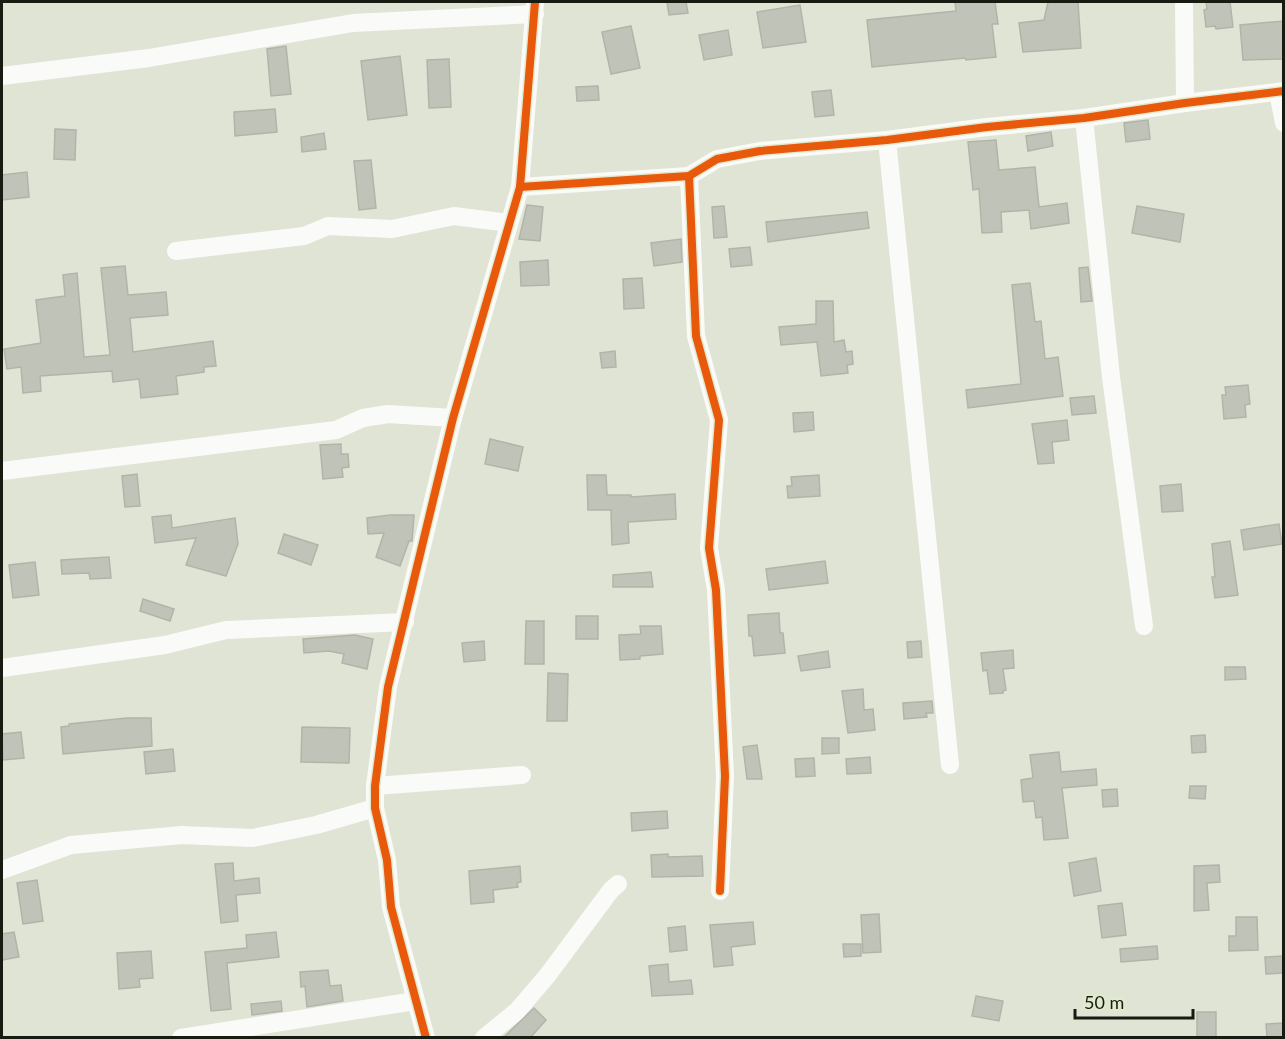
<svg xmlns="http://www.w3.org/2000/svg" width="1285" height="1039" viewBox="0 0 1285 1039" font-family="Lato,sans-serif">
<rect width="100%" height="100%" fill="#dfe4d4"/>
<!-- building -->
<g fill="#c0c4b8" stroke="#b1b5a9" stroke-width="1.5">
<polygon points="667,2 686,2 688,13 669,15"/>
<polygon points="955,2 995,2 998,24 992,24 996,57 966,60 965,58 872,67 867,20 956,11"/>
<polygon points="1048,2 1078,2 1081,48 1023,52 1019,23 1044,20"/>
<polygon points="1206,2 1230,2 1233,27 1216,29 1215,26 1206,27 1204,10 1207,9"/>
<polygon points="800,5 806,42 763,48 757,12"/>
<polygon points="1284,21 1284,59 1243,60 1240,25"/>
<polygon points="631,26 640,68 611,74 602,32"/>
<polygon points="728,30 732,55 704,60 699,35"/>
<polygon points="286,46 291,94 271,96 267,49"/>
<polygon points="400,56 407,115 368,120 361,61"/>
<polygon points="449,59 451,107 429,108 427,60"/>
<polygon points="598,86 599,100 577,101 576,87"/>
<polygon points="831,90 834,115 815,117 812,92"/>
<polygon points="275,109 277,132 235,136 234,112"/>
<polygon points="1148,120 1150,139 1126,142 1124,123"/>
<polygon points="55,129 76,130 75,160 54,159"/>
<polygon points="1051,132 1053,146 1028,151 1026,136"/>
<polygon points="324,133 326,149 302,152 301,137"/>
<polygon points="996,140 999,170 1035,167 1039,207 1067,203 1069,223 1031,229 1029,210 1001,212 1002,232 982,233 979,189 973,190 968,142"/>
<polygon points="371,160 376,208 359,210 354,161"/>
<polygon points="27,172 29,197 2,200 2,175"/>
<polygon points="527,205 543,207 540,241 519,239"/>
<polygon points="724,206 727,237 714,238 712,207"/>
<polygon points="1137,206 1184,214 1180,242 1132,233"/>
<polygon points="867,212 869,228 768,242 766,222"/>
<polygon points="681,239 682,262 654,266 651,243"/>
<polygon points="750,247 752,265 731,267 729,249"/>
<polygon points="548,260 549,285 521,286 520,262"/>
<polygon points="125,266 128,295 166,292 168,315 130,318 133,352 213,341 216,366 204,367 204,372 176,376 178,394 141,398 139,379 113,382 112,371 40,376 41,391 23,393 21,367 7,369 4,349 41,343 36,300 65,296 63,275 77,273 84,357 110,355 101,268"/>
<polygon points="1088,267 1092,301 1081,302 1079,268"/>
<polygon points="642,278 644,308 624,309 623,279"/>
<polygon points="1030,283 1035,322 1041,321 1045,359 1058,357 1063,396 968,408 966,390 1021,384 1012,285"/>
<polygon points="816,301 833,301 834,342 844,340 846,352 852,351 853,364 847,365 848,373 821,376 817,342 781,345 779,327 816,324"/>
<polygon points="615,351 616,367 602,368 600,353"/>
<polygon points="1248,385 1250,404 1245,405 1246,417 1224,419 1222,395 1226,395 1225,387"/>
<polygon points="1094,396 1096,413 1072,415 1070,398"/>
<polygon points="813,412 814,430 794,432 793,413"/>
<polygon points="1067,420 1069,440 1052,442 1054,463 1038,464 1032,424"/>
<polygon points="490,439 523,447 518,471 485,464"/>
<polygon points="341,444 341,454 348,454 349,467 342,468 343,477 323,479 320,445"/>
<polygon points="137,474 140,506 125,507 122,476"/>
<polygon points="587,475 606,475 607,495 631,495 631,497 675,494 676,519 628,522 629,543 612,545 611,510 588,510"/>
<polygon points="819,475 820,496 788,498 787,486 792,486 791,477"/>
<polygon points="1181,484 1183,511 1162,512 1160,486"/>
<polygon points="171,515 172,528 235,518 238,544 226,576 186,565 196,538 155,543 152,517"/>
<polygon points="390,515 414,515 412,541 409,541 400,566 376,557 384,533 368,534 367,518"/>
<polygon points="1279,524 1282,544 1244,550 1241,530"/>
<polygon points="284,534 318,545 311,565 278,553"/>
<polygon points="1230,541 1238,595 1215,598 1212,577 1215,577 1212,544"/>
<polygon points="109,557 111,578 90,579 89,573 62,574 61,560"/>
<polygon points="825,561 828,583 769,590 766,569"/>
<polygon points="35,562 39,595 13,598 9,565"/>
<polygon points="651,572 653,587 613,587 613,575"/>
<polygon points="143,599 174,609 170,621 140,611"/>
<polygon points="779,613 780,633 783,633 785,653 754,656 752,636 749,636 748,615"/>
<rect x="576" y="616" width="22" height="23"/>
<polygon points="526,621 544,621 544,664 525,664"/>
<polygon points="640,626 661,626 663,654 640,656 640,659 620,660 619,635 641,634"/>
<polygon points="355,635 373,639 367,669 342,663 344,654 329,651 304,653 303,639"/>
<polygon points="484,641 485,660 464,662 462,643"/>
<polygon points="921,641 922,657 908,658 907,642"/>
<polygon points="1013,650 1014,668 1003,669 1006,690 1003,691 1003,693 990,694 987,670 983,671 981,653"/>
<polygon points="828,651 830,667 801,671 798,656"/>
<polygon points="1225,667 1245,667 1246,679 1225,680"/>
<polygon points="548,673 568,674 567,721 547,721"/>
<polygon points="863,689 864,710 873,709 875,730 848,733 842,691"/>
<polygon points="932,701 933,713 926,713 927,717 904,719 903,703"/>
<polygon points="127,718 151,718 152,746 63,754 61,727 69,726 69,724"/>
<polygon points="302,727 350,728 349,763 301,762"/>
<polygon points="21,732 24,758 3,760 2,734"/>
<polygon points="1205,735 1206,752 1192,753 1191,736"/>
<polygon points="822,738 839,738 839,753 822,754"/>
<polygon points="757,745 762,779 747,779 743,747"/>
<polygon points="173,749 175,771 146,774 144,752"/>
<polygon points="1059,752 1061,772 1096,769 1097,785 1062,788 1068,838 1044,840 1042,817 1036,818 1034,801 1023,802 1021,780 1033,778 1030,755"/>
<polygon points="870,757 871,773 847,774 846,759"/>
<polygon points="814,758 815,776 796,777 795,759"/>
<polygon points="1190,786 1206,786 1205,799 1189,798"/>
<polygon points="1117,789 1118,806 1103,807 1102,790"/>
<polygon points="667,811 668,828 632,831 631,813"/>
<polygon points="668,854 668,857 702,856 703,876 652,877 651,855"/>
<polygon points="1096,858 1101,891 1074,896 1069,863"/>
<polygon points="233,863 234,881 259,878 260,893 236,895 238,921 221,923 215,864"/>
<polygon points="1219,865 1220,882 1207,883 1209,910 1194,911 1194,866"/>
<polygon points="520,866 521,882 517,883 518,887 493,890 494,902 471,904 469,871"/>
<polygon points="37,880 43,921 23,924 17,883"/>
<polygon points="1122,903 1126,935 1102,938 1098,906"/>
<polygon points="879,914 881,952 863,953 861,915"/>
<polygon points="1236,917 1257,917 1258,950 1229,951 1229,936 1236,936"/>
<polygon points="753,922 755,944 731,947 733,965 714,967 710,925"/>
<polygon points="685,926 687,950 670,952 668,928"/>
<polygon points="14,932 19,957 2,960 2,934"/>
<polygon points="276,932 279,957 227,963 231,1009 211,1011 205,952 247,948 246,935"/>
<polygon points="843,944 861,944 861,956 844,957"/>
<polygon points="1157,946 1158,959 1121,962 1120,949"/>
<polygon points="151,951 153,978 139,979 140,987 119,989 117,953"/>
<polygon points="1284,956 1284,973 1266,974 1265,957"/>
<polygon points="668,964 669,982 691,980 693,994 652,996 649,966"/>
<polygon points="328,970 330,986 341,985 343,1001 307,1007 305,986 301,987 300,972"/>
<polygon points="976,996 1003,1001 999,1021 972,1016"/>
<polygon points="281,1001 282,1011 252,1015 251,1004"/>
<polygon points="534,1008 546,1020 530,1038 503,1038"/>
<rect x="1197" y="1012" width="19" height="26"/>
<polygon points="1284,1023 1284,1038 1267,1038 1266,1024"/>
</g>
<g fill="none" stroke-linecap="round" stroke-linejoin="round">
<!-- street -->
<g stroke="#fafbf9" stroke-width="18">
<polyline points="1184,2 1185,103"/>
<polyline points="2,76 149,58 353,23 535,14"/>
<polyline points="1278,92 1284,123"/>
<polyline points="1084,118 1111,377 1144,626"/>
<polyline points="887,140 950,765"/>
<polyline points="689,176 696,336 719,420 709,548 716,590 725,776 720,891"/>
<polyline points="520,187 689,176 717,159 760,151 887,140 987,127 1084,118 1185,103 1284,91"/>
<polyline points="176,251 304,236 328,226 392,229 454,216 509,223"/>
<polyline points="2,471 336,430 363,418 388,414 453,418"/>
<polyline points="2,668 165,645 226,630 405,622"/>
<polyline points="375,786 522,775"/>
<polyline points="2,870 71,845 182,835 253,838 316,825 375,808"/>
<polyline points="181,1038 415,1001"/>
<polyline points="426,1038 391,907 387,860 375,808 375,786 388,687 453,418 520,187 535,2"/>
<polyline points="484,1038 517,1011 547,976 611,890 618,884"/>
</g>
<!-- cycleway casing -->
<g stroke="#e2eace" stroke-width="11">
<g id="cycleway">
<polyline points="689,176 696,336 719,420 709,548 716,590 725,776 720,891"/>
<polyline points="520,187 689,176 717,159 760,151 887,140 987,127 1084,118 1185,103 1284,91"/>
<polyline points="426,1038 391,907 387,860 375,808 375,786 388,687 453,418 520,187 535,2"/>
</g>
</g>
<!-- cycleway -->
<use href="#cycleway" stroke="#e8590c" stroke-width="8"/>
</g>
<!-- border -->
<rect width="1285" height="1039" fill="none" stroke="#181b11" stroke-width="6"/>
<!-- scale -->
<path d="M1075 1009v9h118v-9" fill="none" stroke="#181b11" stroke-width="3"/>
<text x="1084" y="1009" font-size="18" fill="#181b11" stroke="#e2eace" stroke-width="4.5" paint-order="stroke">50 m</text>
</svg>
